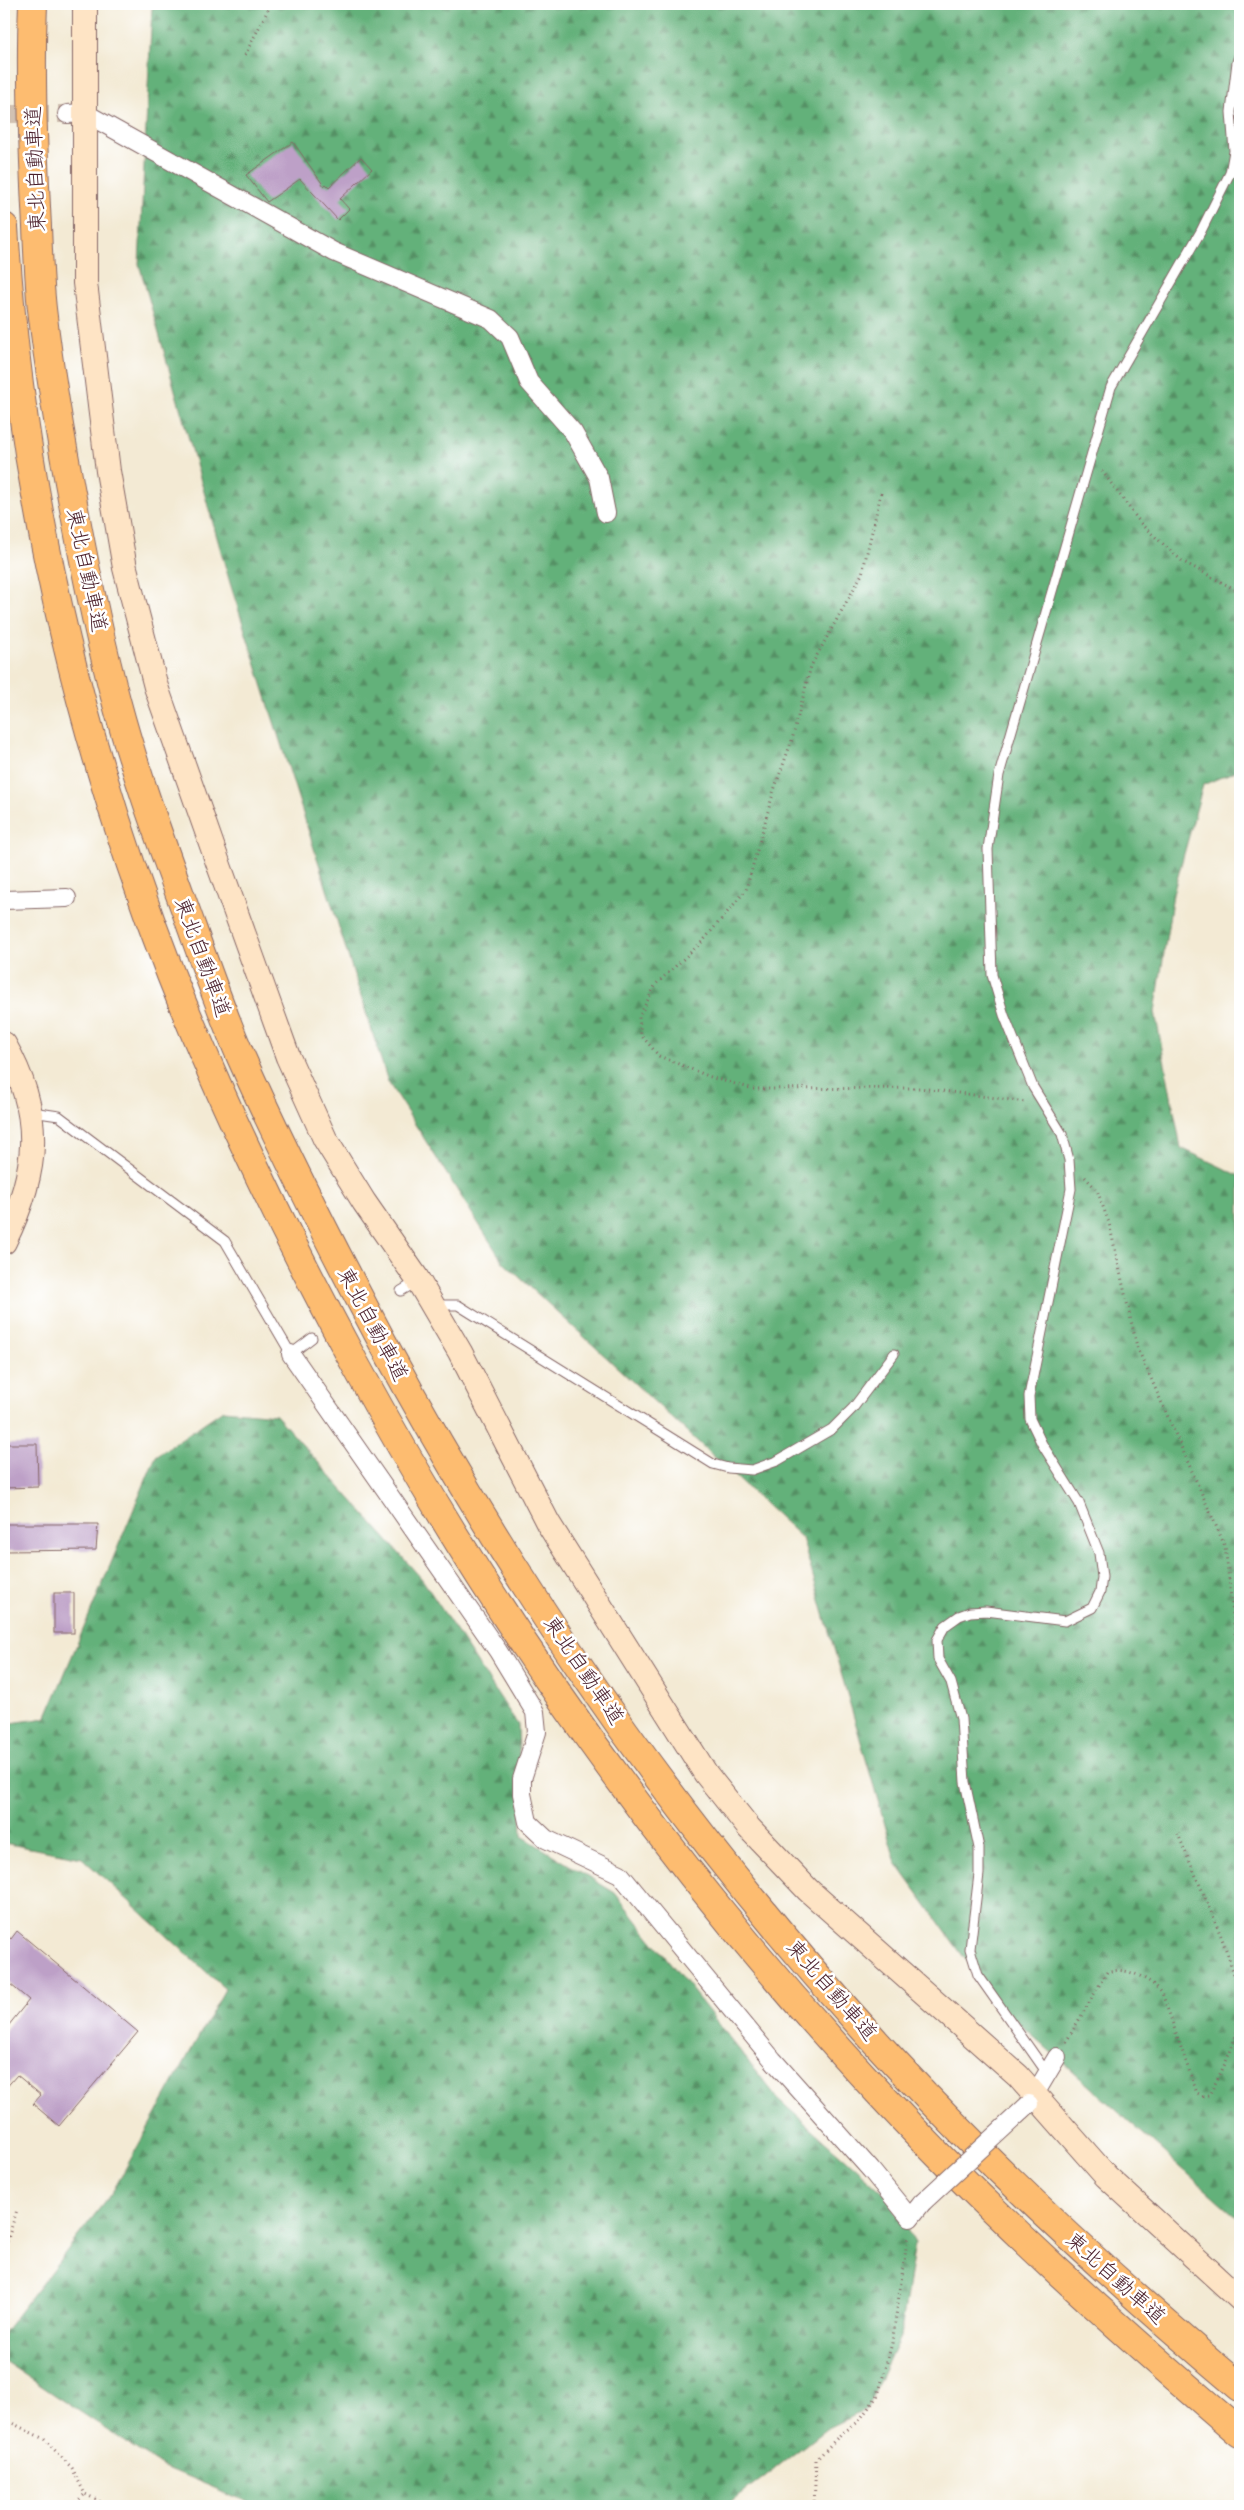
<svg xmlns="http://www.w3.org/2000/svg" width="1244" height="2510" viewBox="0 0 1244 2510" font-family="'Indie Flower','Klee One',sans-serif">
<defs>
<pattern id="forest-firs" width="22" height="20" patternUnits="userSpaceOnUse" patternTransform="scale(1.25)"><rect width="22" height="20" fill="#64b17a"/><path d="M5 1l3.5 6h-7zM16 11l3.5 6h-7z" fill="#548f64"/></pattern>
</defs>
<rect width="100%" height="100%" fill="#fff"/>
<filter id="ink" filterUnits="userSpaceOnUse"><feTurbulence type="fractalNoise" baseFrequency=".02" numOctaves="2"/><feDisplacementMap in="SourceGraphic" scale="10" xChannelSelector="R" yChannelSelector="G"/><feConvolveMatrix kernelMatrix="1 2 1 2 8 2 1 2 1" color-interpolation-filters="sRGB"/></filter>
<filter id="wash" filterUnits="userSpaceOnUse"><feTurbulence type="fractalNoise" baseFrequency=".0096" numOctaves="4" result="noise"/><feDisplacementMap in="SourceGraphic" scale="20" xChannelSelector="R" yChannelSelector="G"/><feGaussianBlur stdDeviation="1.12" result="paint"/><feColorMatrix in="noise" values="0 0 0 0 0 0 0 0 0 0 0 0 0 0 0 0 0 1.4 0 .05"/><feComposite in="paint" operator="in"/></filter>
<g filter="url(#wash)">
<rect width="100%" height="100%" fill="#f3ead4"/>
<!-- forest -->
<g fill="url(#forest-firs)" stroke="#576852">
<polygon points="210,4 1240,4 1240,769 1203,785 1173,894 1155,1012 1181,1148 1240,1176 1240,2220 999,2006 896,1863 802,1538 503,1262 388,1082 230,583 139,264 152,8"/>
<polygon points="223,1410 276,1415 422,1579 518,1725 522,1836 615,1893 779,2100 887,2196 915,2243 900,2337 866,2410 826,2429 727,2506 252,2506 250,2503 160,2465 4,2361 4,2332 113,2191 225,1989 82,1858 4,1843 4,1724 46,1718 156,1456"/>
</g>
<g id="blocks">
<!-- building -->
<g fill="#bda0c7">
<polygon points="293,142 324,186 326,184 329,187 361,157 372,169 340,199 349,209 338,220 300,179 267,202 246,175"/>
<polygon points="4,1444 37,1444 38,1487 4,1488"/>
<polygon points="4,1524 98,1524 96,1550 4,1551"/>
<rect x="54" y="1593" width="20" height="40"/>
<polygon points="17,1931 138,2032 59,2126 33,2104 41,2095 17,2075 4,2090 4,2031 29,2000 4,1979 4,1933 11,1939"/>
</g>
</g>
</g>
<g filter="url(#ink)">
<use href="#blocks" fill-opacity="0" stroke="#856666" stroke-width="1"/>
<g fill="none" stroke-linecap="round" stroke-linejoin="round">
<!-- street-tunnel -->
<polyline stroke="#d1c1b2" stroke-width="18" stroke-dasharray="18 9" stroke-linecap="butt" points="4,114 67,114"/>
<!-- lane casing -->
<g stroke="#856666" stroke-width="11">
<g id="lane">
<polyline points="32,1112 59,1116 225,1241 291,1354 312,1338"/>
<polyline points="401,1291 418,1281"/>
<polyline points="436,1305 458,1305 689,1449 713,1464 728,1468 752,1470 777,1461 832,1429 853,1408 894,1354"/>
<polyline points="1047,2073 978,1975 970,1949 979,1874 979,1848 965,1782 961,1719 951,1682 938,1659 937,1640 945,1626 959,1616 970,1612 986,1611 1065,1621 1092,1608 1100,1592 1102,1577 1099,1553 1079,1503 1042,1444 1030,1419 1029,1396 1071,1189 1069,1160 1062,1134 1033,1087 1004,1015 992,975 988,849 999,775 1111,387 1201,231 1230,173 1234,151 1231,112 1237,62 1240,54"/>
</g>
</g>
<!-- street casing -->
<g stroke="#856666" stroke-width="20">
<g id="street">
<polyline points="67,114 85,113 334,252 491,319 510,337 529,382 573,432 599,478 606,513"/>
<polyline points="4,900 67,898"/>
<polyline points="291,1354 498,1651 535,1712 537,1732 522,1779 522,1794 528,1822 546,1839 620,1874 773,2060 871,2170 910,2218 922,2203"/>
<polyline points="1029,2104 1057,2057"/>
</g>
</g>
<!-- secondary casing -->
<g stroke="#856666" stroke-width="26">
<g id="secondary">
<polyline points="85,4 85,283 108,471 125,568 156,687 217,860 288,1057 325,1139 364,1202 416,1277 460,1352 548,1523 706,1774 749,1828 808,1890 1018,2076 1106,2176 1240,2299"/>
<path d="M4,1044C44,1114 39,1171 4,1242"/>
</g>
</g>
<!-- highway casing -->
<g stroke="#856666" stroke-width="30">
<g id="highway">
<path d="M33,4C30,78 33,152 37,226C38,253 39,281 42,309C50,378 62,446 75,514C87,578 100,641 117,704C136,775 162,845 187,914C204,962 221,1011 241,1057C284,1154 333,1249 383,1343C523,1603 695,1848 896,2064C1003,2179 1120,2286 1240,2387"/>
<path d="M4,227C20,483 78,736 171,975C224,1109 287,1238 355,1364C500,1630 673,1872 879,2093C992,2215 1114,2325 1240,2433"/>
</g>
</g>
<!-- path -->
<g stroke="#856666" stroke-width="3" stroke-dasharray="1 4" stroke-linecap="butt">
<polyline points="245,55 271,4"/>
<polyline points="1102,471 1142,525 1182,561 1240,592"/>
<polyline points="881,493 862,574 811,666 792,740 774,790 746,890 703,941 656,984 639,1017 641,1035 659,1056 713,1078 754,1089 920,1088 1026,1102"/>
<polyline points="1085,1177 1097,1190 1109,1223 1137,1347 1225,1546 1240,1675"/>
<path d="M1066,2042L1107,1972C1125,1966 1150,1978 1162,1993L1197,2093L1203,2096L1209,2095C1222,2071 1238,2041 1240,2013C1243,1973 1194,1875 1178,1834"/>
<polyline points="4,2251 17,2210"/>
<polyline points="4,2419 44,2439 72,2468 85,2494 109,2506"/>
<polyline points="72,2506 85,2494"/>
<polyline points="814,2506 816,2460 841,2434 858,2422 878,2395 892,2343 908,2235"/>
</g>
<!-- lane -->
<use href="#lane" stroke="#fff" stroke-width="9"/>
<!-- street -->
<use href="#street" stroke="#fff" stroke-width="18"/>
<!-- secondary -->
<use href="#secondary" stroke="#fee4c5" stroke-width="24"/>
<!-- highway -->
<use href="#highway" stroke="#fdbc6f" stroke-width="28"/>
<!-- street-bridge casing -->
<g stroke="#856666" stroke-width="20" stroke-linecap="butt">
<polyline id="street-bridge" points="922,2203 1029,2104"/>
</g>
<!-- street-bridge -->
<use href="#street-bridge" stroke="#fff" stroke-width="18"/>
</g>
</g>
<g text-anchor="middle" stroke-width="5" stroke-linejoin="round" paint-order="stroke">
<!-- street labels -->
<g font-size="21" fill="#4a1f2b" stroke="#fff">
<text transform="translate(35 169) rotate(-92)" y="7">東北自動車道</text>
<text transform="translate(87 570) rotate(78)" y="7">東北自動車道</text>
<text transform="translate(203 957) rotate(70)" y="7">東北自動車道</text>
<text transform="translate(373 1324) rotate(62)" y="7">東北自動車道</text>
<text transform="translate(584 1670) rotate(56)" y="7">東北自動車道</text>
<text transform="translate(832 1990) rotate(49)" y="7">東北自動車道</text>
<text transform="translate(1116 2278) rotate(42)" y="7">東北自動車道</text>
</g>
</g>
<!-- margin -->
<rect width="1244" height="2510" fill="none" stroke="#fff" stroke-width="20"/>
</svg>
